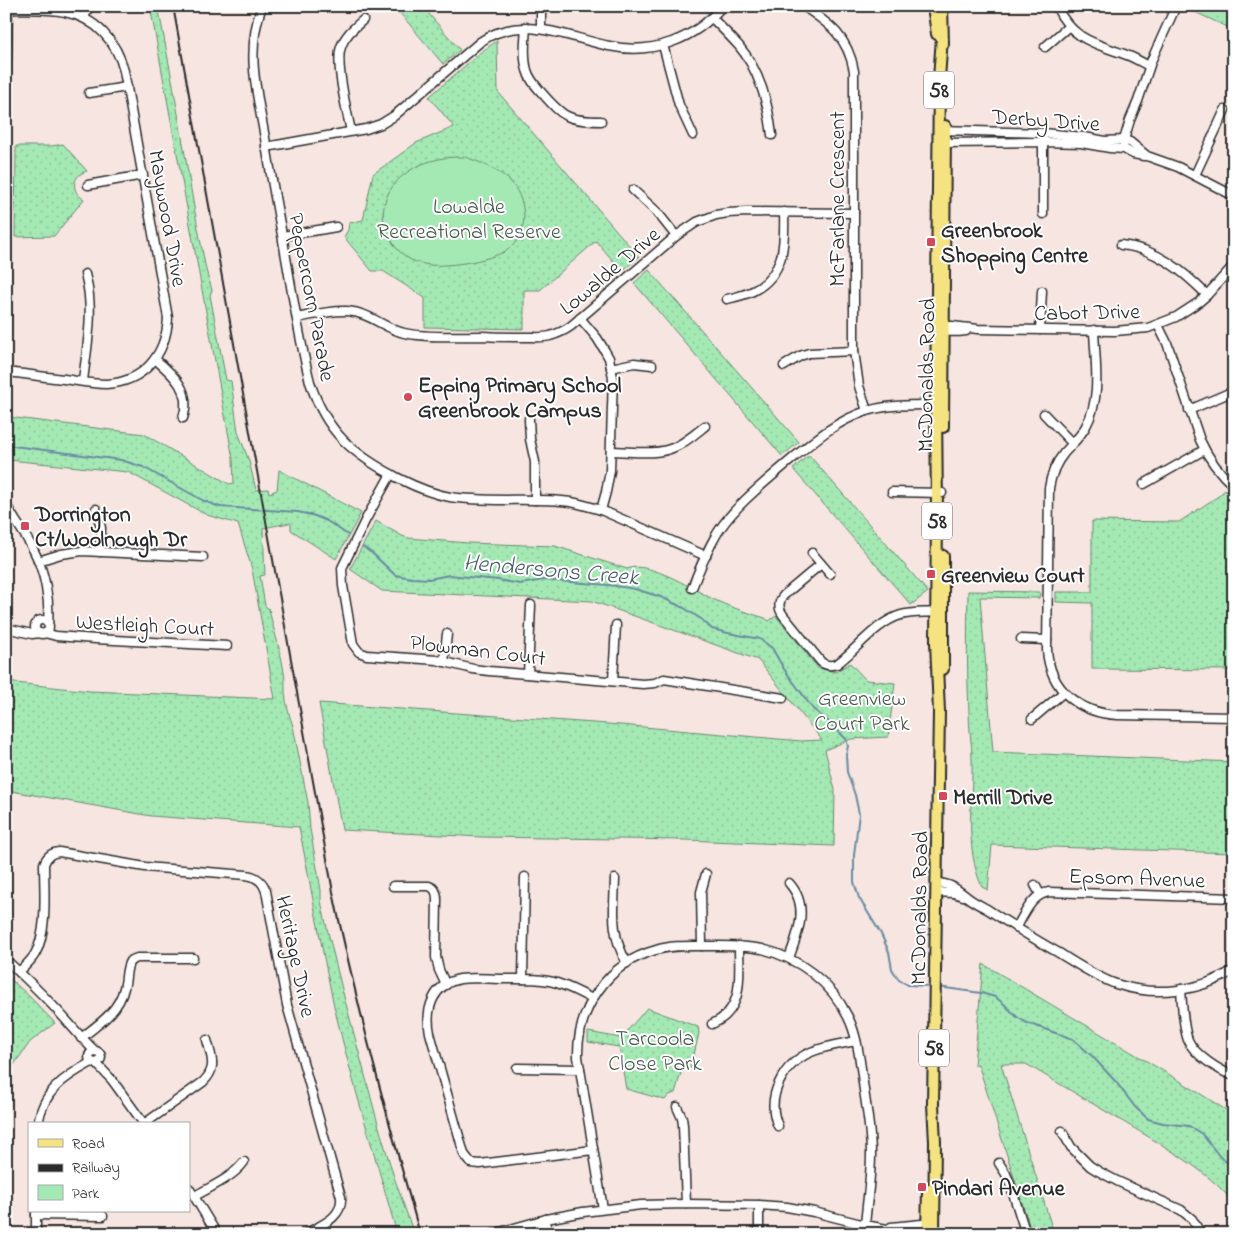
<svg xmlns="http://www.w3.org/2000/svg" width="1240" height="1240" viewBox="0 0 1240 1240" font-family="'Indie Flower',sans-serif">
<defs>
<pattern id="green-dots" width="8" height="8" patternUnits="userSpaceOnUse" patternTransform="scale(1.25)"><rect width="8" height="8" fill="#a4e9b4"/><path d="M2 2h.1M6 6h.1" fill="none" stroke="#8dc89b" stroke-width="1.8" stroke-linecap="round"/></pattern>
</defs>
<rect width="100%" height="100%" fill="#f6e5e0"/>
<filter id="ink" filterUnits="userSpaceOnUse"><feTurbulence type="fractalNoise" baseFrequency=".02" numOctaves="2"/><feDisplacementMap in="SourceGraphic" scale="10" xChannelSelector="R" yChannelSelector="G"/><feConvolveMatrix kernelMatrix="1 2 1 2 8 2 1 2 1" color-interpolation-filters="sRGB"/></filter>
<g filter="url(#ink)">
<!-- green -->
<g fill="url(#green-dots)" stroke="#688a70">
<path d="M150,6H158L173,85L194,207L206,270L212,290L210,295L226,380L231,381L238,432L249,461L256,490L268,489L269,493L277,490L279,470L361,513L336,559L291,530V524L289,523L263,528L265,575L260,576L265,606L269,609C274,633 283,656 285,681C285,684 285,688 285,692C286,704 289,715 293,726L308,803L310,829L321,890V901L327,928L342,989L378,1124L394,1177L414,1234H397C376,1158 352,1083 334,1006C321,947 311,886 299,827L151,816L6,790V682L90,691L275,699L252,569L238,524L207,515L128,472L9,460L8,417L144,434L229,484L234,483L233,459Z"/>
<polygon points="394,6 422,6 460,50 443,64"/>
<polygon points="1187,6 1234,6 1234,30 1186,8"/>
<polygon points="497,41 498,92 639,257 622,271 596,241 540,290 524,290 524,329 425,327 425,298 383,271 372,271 344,237 348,230 349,223 363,220 373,174 416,143 454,127 429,97 481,52"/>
<path d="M63,144L87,171C72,175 70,192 84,199L54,236L15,237L16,146H52Z"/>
<polygon points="649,270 799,442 782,456 634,283"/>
<polygon points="809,455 928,592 911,605 793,469"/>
<polygon points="1225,490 1234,497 1234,670 1092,669 1092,603 1056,602 1056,592 1092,592 1092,521 1179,522 1217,497"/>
<path d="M376,521L402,536L408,538L468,543L555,546L627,569C648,559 697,592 717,601C732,608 749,613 765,618L769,621L776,616L818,668L836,672L850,663L866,680L895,683L888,737L851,739L825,750L835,790L834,846L685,840L482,837L342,830L319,703L621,725L801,741L822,740L758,660L592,601L382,591L350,569Z"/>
<path d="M968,591L1040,592L1039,598L980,597L993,752L1234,762V853L992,845L988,890L982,887C964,846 973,803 972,759C972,744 969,728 969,713C967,672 967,631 968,591Z"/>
<path d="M983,964L1180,1081L1234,1115V1203C1205,1168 1165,1147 1127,1124C1093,1104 1060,1084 1026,1064H1001L1054,1234H1032L978,1064L974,1065Z"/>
<polygon points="6,975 31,998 55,1023 30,1042 6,1076"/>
<polygon points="647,1008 698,1027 699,1033 691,1068 683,1066 675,1093 669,1095 665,1100 626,1089 619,1047 588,1042 588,1032 621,1038"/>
</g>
<!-- pitch -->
<path fill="#a4e9b4" stroke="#688a70" d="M465,157C480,162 497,169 509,180C526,197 531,231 510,248C495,260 449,267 429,265C424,264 416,262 411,260C407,258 403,254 399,251C393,245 389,236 386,228C382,219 383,211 385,202C391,180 413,165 435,160C445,157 455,157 465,157Z"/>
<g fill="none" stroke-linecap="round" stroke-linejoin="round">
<!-- stream -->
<g stroke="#688ba2" stroke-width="2">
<polyline points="6,445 121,460 143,467 204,501 220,507 298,512 315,516 327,521 348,535"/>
<polyline points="363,547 373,554 395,575 412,578 429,579 449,575 498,580 520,584 544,580 609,585 635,589 661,597 684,608 701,619 712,629 728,633 760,639 772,648 784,669 813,709 829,722 846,739 848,746 846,755 847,772 855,795 859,814 854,855 854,882 859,898 881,934 889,952 892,969 899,980 908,985 930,986"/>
<polyline points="938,987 981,993 995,997 1003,1003 1017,1017 1027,1023 1073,1039 1092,1056 1116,1082 1135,1107 1148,1119 1163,1123 1189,1126 1202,1134 1220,1157 1234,1168"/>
</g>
<!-- minor casing -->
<g stroke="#2b2b2b" stroke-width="11">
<g id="minor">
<path d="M262,6C245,52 257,92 265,138C270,170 276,203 282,235C291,284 298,334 310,382C326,433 354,455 400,479C416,487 432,494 450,497C490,503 531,497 571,502C581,504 591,507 601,510L706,556"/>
<path d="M803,6C830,24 848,37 854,71V351L859,386L867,411"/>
<path d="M1056,6C1072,39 1093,43 1124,54C1133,57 1141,62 1149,66"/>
<polyline points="84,18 89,6"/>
<path d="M712,18C721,27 730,36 739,46C760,71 768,103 772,135"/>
<path d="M526,27C525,41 523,57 527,70C529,79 536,86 542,93C563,117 568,121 601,121"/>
<polyline points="541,29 541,6"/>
<polyline points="663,45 679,105 693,135"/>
<polyline points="1045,47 1069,26"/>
<polyline points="6,84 8,6"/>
<polyline points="89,93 127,87"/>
<polyline points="941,130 1043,133 1084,137 1105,141 1124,140 1130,142 1147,156 1178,167 1234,196"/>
<path d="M351,131C347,113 335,62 341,47C345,35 354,28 363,20"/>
<polyline points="940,143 1043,142 1081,143 1110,148 1124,149 1133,154 1144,156"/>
<polyline points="1124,144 1124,140 1130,120 1138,101 1152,59 1176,6"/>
<path d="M266,147L366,129L381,124L394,116L480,42C521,13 566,37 609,46C652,55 695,40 722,6"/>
<polyline points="1195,175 1225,110"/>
<polyline points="88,185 143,175"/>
<polyline points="633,190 657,212 676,236"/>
<polyline points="1043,214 1043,139"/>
<polyline points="283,236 336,227"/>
<path d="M1121,245C1156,248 1183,271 1207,295"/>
<path d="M727,299C736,297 745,295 753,291C785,275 785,243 784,212"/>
<path d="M297,318C313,315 330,310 347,311C371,313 383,328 404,333C427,338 457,336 481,336C496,337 511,337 527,337C534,337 542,338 550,336C557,334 564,331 571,326L676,236L697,222L716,215L728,213L747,212L854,213"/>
<polyline points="580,318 597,338 605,351 609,358 613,377 610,471 606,492 601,510"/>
<path d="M1158,325L1167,343L1200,440C1208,458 1219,473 1234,486"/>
<polyline points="939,328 944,326 952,326 978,329 1115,331 1148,328 1176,317 1199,302 1207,295 1234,265"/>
<path d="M941,330C949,333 958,332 966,331"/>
<polyline points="1040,330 1042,291"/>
<path d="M1094,330C1095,362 1102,397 1086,426C1081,436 1072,444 1064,453C1056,463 1051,475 1049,488L1047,650C1050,690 1079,713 1118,715L1234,717"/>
<path d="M155,359C174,375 192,391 183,418"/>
<polyline points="784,366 800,356 809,353 854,351"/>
<polyline points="611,368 634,363 652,365"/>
<path d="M6,372C25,374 45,377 64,379C78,381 92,384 106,384C144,382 166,355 168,318L124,71C117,42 96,18 65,12C47,8 26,10 8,9"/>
<path d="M83,381C87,346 95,309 85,274"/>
<polyline points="1189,410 1234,391"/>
<polyline points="1044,414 1073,444"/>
<polyline points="529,419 530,439 535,462 535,500"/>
<path d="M611,451C632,451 656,456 675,447C686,442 695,434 705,426"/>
<polyline points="391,474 366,519 342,568 343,586 353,644 359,652 367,655 437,660 473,669 489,671 643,684 655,683 664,679 783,698"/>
<polyline points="1144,484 1204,450"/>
<polyline points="892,492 942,493"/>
<path d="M6,504C14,520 26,535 34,551C45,572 50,601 48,624"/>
<polyline points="96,509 101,528 100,552"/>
<polyline points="812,553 830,574"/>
<polyline points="38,561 61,554 82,551 203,557"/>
<path d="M821,564L784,595C778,602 778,608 783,615L821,662C826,666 831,666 837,664C857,649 877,622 901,615C912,612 925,613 936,612L939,613"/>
<path d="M692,588C700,568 708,547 720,529C736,506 758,488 779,470C807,447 832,422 867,411C890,404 915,405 939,405"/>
<circle cx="42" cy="627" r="7"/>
<polyline points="6,628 32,634 40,633"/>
<polyline points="45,633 56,636 96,639 227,646"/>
<polyline points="1021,639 1047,640"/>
<polyline points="444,662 447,634"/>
<polyline points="528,674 531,605"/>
<polyline points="613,681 616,625"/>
<polyline points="1032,719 1064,692"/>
<path d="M615,879C614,911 610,934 627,963"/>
<path d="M937,883C952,884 956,889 967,897C973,902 980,905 987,909C1010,924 1034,939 1059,953C1077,964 1096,977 1116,984C1155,997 1199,992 1234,970"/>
<polyline points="1035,885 1040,894"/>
<path d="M393,886H429C435,888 437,892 437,899L436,957L439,970L446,985"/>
<polyline points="937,892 953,893 963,896"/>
<path d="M1016,928C1025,914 1031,895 1049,892L1234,898"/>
<polyline points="702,946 701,892 706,874"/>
<path d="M789,958C798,933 810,906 789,883"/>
<path d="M6,960C24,976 41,993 57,1010C70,1024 81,1038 95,1051"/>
<path d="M19,972C25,966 31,961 35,954C48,932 44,890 44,864C47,856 51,853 59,852L145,867L246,875C256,876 263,882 266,891L287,1005L341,1197C343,1218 321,1225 305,1234"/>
<polyline points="523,979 525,877"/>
<path d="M1181,989C1182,1004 1183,1027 1188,1040C1194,1055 1220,1071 1234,1076"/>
<path d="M592,999C581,993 569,987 557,983C540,978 521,979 503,979C489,979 474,977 460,979C433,984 425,1009 430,1033L464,1154L471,1163L480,1164L593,1150"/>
<path d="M712,1024C745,1010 739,975 739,946"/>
<path d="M81,1038C99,1024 119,1011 124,988C127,979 125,969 130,961L137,958H193"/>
<circle cx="95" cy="1057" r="6"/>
<polyline points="96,1063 112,1080 144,1124"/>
<polyline points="517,1068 580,1069"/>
<polyline points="677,1107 682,1118 683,1125 686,1204"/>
<path d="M38,1124C43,1091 64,1077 92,1062"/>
<path d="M144,1124L203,1082C218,1068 211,1056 207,1040"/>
<path d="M778,1126C765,1097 783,1064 811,1052C825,1046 841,1044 856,1041"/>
<polyline points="1062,1131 1071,1147 1090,1166 1098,1171 1117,1181 1181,1210 1192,1219 1201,1234"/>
<polyline points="999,1163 1006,1174 1009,1181 1026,1234"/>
<polyline points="189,1188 217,1234"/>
<path d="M195,1196C212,1186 232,1178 244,1162"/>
<path d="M603,1209L578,1057C577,1008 608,963 656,950C672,945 689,946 705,946C724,946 743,945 762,949C799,958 831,982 848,1017C857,1035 859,1055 862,1075C865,1101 871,1128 871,1154C871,1178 867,1202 865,1225"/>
<polyline points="36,1215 103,1216"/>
<polyline points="546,1219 547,1234"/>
<polyline points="539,1221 541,1234"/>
<polyline points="891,1227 932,1223"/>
<polyline points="36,1234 36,1211"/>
<polyline points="493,1234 546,1219 583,1212 641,1205 686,1204 759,1205 787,1207 814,1212 865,1225 914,1234"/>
<polyline points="759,1234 759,1205"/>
</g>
</g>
<!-- major casing -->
<g stroke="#2b2b2b" stroke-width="14">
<g id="major">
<polyline points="933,6 937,34"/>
<polyline points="942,6 943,44"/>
<polyline points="943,427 945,126"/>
<polyline points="943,669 943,556"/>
<polyline points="927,1234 928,1190"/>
<polyline points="934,1234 935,1142 933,1104 939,712 936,642 937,511 936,405 939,79 942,37"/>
</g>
</g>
<!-- minor -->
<use href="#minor" stroke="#fff" stroke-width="8"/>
<!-- major -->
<use href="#major" stroke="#f5e382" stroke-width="10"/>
<!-- rail -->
<path stroke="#2b2b2b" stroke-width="2" d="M173,6L333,892C357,1007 388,1120 420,1234"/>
</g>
</g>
<!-- markers -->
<g fill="#d1495b" stroke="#fff" stroke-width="2">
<rect x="926" y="237" width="10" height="10" rx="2.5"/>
<circle cx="408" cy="397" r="5"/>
<rect x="20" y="521" width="10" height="10" rx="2.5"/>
<rect x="926" y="569" width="10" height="10" rx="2.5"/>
<rect x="938" y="791" width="10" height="10" rx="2.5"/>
<rect x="917" y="1182" width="10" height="10" rx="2.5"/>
</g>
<g text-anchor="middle" stroke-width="4" stroke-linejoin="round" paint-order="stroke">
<!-- shield labels -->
<g fill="#fff" stroke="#6b6b6b" stroke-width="1">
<rect x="924" y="71.5" width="30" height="37" rx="4"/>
<rect x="922" y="502.5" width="30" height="37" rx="4"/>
<rect x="919" y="1029.5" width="30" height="37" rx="4"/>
</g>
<g font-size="21" font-weight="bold" fill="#2b2b2b">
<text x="939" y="97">58</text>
<text x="937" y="528">58</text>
<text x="934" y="1055">58</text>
</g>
<!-- street labels -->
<g font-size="22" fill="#2b2b2b" stroke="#fff">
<text transform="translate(1046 119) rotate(4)" y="8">Derby Drive</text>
<text transform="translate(836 199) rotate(-90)" y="8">McFarlane Crescent</text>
<text transform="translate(169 218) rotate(80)" y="8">Maywood Drive</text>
<text transform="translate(609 270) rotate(-40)" y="8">Lowalde Drive</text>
<text transform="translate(313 297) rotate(79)" y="8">Peppercorn Parade</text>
<text transform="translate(1087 311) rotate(-1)" y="8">Cabot Drive</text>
<text transform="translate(925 375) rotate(-89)" y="8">McDonalds Road</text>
<text transform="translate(145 624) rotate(3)" y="8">Westleigh Court</text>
<text transform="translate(478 649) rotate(7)" y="8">Plowman Court</text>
<text transform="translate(1137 877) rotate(2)" y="8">Epsom Avenue</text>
<text transform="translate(918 908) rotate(-89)" y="8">McDonalds Road</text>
<text transform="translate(297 956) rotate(78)" y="8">Heritage Drive</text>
</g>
<!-- park labels -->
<g font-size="22" fill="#495a4d" stroke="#fff">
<text x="469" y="213">Lowalde<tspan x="469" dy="25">Recreational Reserve</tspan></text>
<text x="862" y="705">Greenview<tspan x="862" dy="25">Court Park</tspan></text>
<text x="655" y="1045">Tarcoola<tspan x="655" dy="25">Close Park</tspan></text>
</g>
<!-- poi labels -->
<g font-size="22" font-weight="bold" fill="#2b2b2b" stroke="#fff" text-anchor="start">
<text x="941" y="237">Greenbrook<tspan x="941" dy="25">Shopping Centre</tspan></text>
<text x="418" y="392">Epping Primary School<tspan x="418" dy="25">Greenbrook Campus</tspan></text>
<text x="35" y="521">Dorrington<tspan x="35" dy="25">Ct/Woolnough Dr</tspan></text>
<text x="941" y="582">Greenview Court</text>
<text x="953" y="804">Merrill Drive</text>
<text x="932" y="1195">Pindari Avenue</text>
</g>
<!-- water labels -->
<g font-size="24" font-style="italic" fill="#4a5b66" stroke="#fff">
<text transform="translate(551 569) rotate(5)" y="8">Hendersons Creek</text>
</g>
</g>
<!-- margin -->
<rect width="1240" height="1240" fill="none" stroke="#fff" stroke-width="25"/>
<rect x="12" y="12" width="1215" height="1215" fill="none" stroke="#2b2b2b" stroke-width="2" filter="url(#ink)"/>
<!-- legend -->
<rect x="28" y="1122" width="162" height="90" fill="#ffffff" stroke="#aaaaaa"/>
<rect x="38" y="1139" width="25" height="8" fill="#f5e382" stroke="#aaaaaa"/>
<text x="72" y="1148" font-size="15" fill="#2b2b2b">Road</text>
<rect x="38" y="1164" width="25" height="8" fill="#2b2b2b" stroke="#aaaaaa"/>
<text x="72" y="1172" font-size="15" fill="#2b2b2b">Railway</text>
<rect x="38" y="1185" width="25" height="15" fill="#a4e9b4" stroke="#aaaaaa"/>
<text x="72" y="1198" font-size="15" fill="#2b2b2b">Park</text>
</svg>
